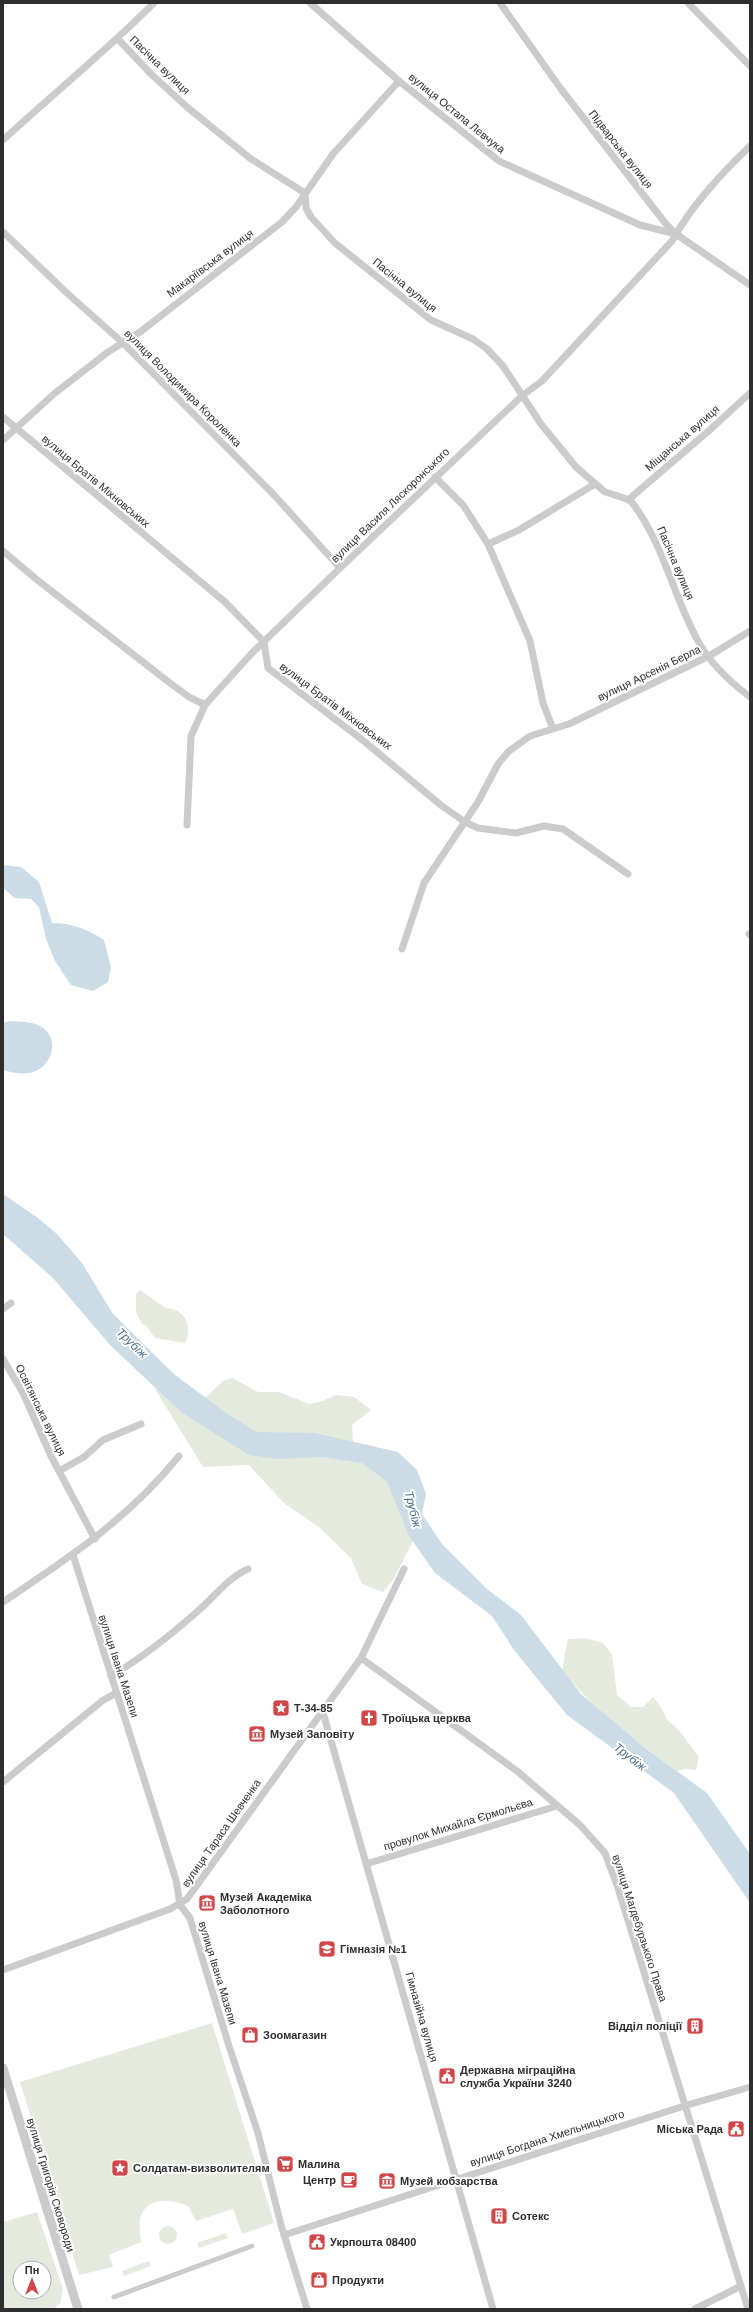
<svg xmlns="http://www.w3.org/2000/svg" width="753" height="2312" viewBox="0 0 753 2312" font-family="Arial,sans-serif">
<rect width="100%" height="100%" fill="#fff"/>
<!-- green -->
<g fill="#e4eade" fill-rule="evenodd">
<path d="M140,1290C148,1295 155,1301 163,1306C167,1309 173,1308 177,1311C189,1317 191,1333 185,1343L155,1338L146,1325L142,1324L136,1312V1294Z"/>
<polygon points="232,1378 258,1392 279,1392 309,1404 323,1401 336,1395 354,1397 371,1410 352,1425 353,1442 363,1463 387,1482 413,1541 393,1580 383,1592 362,1584 351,1558 319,1527 284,1503 249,1465 203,1467 155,1389 206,1397 223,1381"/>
<path d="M584,1638L603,1643L612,1655L617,1695L631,1707H643L653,1697L660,1706L668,1721L678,1729L699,1757L696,1770L685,1769L677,1771C636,1741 594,1710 562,1670L568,1639Z"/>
<path d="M212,2023L274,2223L242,2234L233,2209L196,2221L188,2206C171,2199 145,2195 140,2220C139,2226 140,2235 141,2242L109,2255L113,2267L79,2275L20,2082Z"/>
<path d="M37,2212L63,2289L60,2304L53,2309H3V2222ZM20,2268H44V2292H20Z"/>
<circle cx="168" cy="2235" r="9"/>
<polygon points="226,2233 228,2238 199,2248 197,2243"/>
<polygon points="149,2261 151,2266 124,2276 122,2271"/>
</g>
<!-- water -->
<g fill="#ccdce7">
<path d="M3,865L21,867L39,882L52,923C72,923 87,929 104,940L111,967L108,982L93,991L71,985L55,961L46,939L39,907L31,899L14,898L3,887Z"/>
<path d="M10,1021C21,1022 34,1021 43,1028C60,1040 52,1066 33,1072C24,1075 12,1073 3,1070V1023Z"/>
<polygon points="3,1194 38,1218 57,1234 82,1263 113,1314 175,1375 229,1415 257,1432 315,1433 398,1452 417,1470 426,1494 422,1514 442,1544 487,1589 521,1615 581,1694 644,1747 707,1793 750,1854 750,1903 674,1793 567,1715 514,1650 492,1616 435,1573 409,1536 387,1482 362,1463 322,1457 279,1459 249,1455 181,1412 110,1345 53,1278 3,1234"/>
</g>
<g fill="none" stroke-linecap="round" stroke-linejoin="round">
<!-- pedestrian -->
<polyline stroke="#cbcbcb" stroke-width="5" points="114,2297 252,2246"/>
<!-- minor -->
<g stroke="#cbcbcb" stroke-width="7">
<polyline points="310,3 399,81 499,161 640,225 676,234"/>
<polyline points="500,3 561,89 666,224 676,234 750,285"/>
<polyline points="688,3 750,66"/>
<path d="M118,39L152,75L187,107L251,159L305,193L306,208L311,217L335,243L431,320L473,339L487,349L503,366L541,424L576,467L605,492L630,500L634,505C664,546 673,595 697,639C709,663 729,681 750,697"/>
<path d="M3,140C53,94 106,51 154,3"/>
<polyline points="3,232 68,294 123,343 275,496 340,568"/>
<polyline points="3,417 225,602 264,642 268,668 365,742 442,806 465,822 478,828 516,833 544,826 563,829 628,874"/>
<polyline points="3,440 55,393 108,352 140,332 282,222 296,207 333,154 399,81"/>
<polyline points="435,477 463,505 488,544 530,641 543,703 553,729"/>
<polyline points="628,500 712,428 750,393"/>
<polyline points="488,544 519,530 595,484"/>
<polyline points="3,551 36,579 170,683 189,697 205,705"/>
<path d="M187,825L191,736L205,705L251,654L340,568L523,395L542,381L672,241C692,205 720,175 750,146"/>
<polyline points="749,934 750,935"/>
<polyline points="402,949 424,883 478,802 498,764 509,751 530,736 569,724 709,656 750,631"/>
<polyline points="3,1309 11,1303"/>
<polyline points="3,1359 23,1393 51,1456 95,1539"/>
<polyline points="59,1471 84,1457 103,1440 141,1424"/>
<polyline points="73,1555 176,1880 180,1905 190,1918 229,2046 258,2133 281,2225 307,2309"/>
<path d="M3,1602C69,1558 129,1518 179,1456"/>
<polyline points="361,1658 517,1771 580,1825 605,1853 618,1888 748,2309"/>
<path d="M111,1676C142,1658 172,1634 199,1610C214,1597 229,1577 248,1569"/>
<polyline points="322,1709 493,2309"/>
<polyline points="3,1782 102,1701 116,1693"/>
<polyline points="366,1864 557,1806"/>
<polyline points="3,1970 170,1909 187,1899 361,1658 404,1569"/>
<polyline points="284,2235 684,2106 750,2087"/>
<polyline points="695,2309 741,2286"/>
</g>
<!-- tertiary -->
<polyline stroke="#cbcbcb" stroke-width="9" points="3,2068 78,2309"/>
</g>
<!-- icons -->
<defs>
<g id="sight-square" transform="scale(0.9)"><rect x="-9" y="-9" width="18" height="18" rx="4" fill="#d04649" stroke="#fff"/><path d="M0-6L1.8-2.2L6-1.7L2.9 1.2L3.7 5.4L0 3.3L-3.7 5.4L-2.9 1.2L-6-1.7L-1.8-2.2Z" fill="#fff"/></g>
<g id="church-square" transform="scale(0.9)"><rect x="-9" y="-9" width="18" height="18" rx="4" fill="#d04649" stroke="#fff"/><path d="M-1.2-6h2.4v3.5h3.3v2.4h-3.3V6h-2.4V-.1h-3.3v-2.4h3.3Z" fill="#fff"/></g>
<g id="museum-square" transform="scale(0.9)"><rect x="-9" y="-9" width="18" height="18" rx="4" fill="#d04649" stroke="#fff"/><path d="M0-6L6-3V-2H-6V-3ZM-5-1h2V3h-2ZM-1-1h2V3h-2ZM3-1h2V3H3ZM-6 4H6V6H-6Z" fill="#fff"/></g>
<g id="school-square" transform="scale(0.9)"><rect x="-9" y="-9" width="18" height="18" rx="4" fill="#d04649" stroke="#fff"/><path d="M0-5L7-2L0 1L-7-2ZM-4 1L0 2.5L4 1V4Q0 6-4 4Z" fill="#fff"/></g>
<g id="building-square" transform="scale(0.9)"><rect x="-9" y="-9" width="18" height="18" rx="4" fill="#d04649" stroke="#fff"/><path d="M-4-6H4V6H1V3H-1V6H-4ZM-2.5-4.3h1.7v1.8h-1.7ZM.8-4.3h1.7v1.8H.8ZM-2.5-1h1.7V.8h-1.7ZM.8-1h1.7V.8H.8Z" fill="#fff"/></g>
<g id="shop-square" transform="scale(0.9)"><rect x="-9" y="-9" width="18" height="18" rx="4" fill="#d04649" stroke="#fff"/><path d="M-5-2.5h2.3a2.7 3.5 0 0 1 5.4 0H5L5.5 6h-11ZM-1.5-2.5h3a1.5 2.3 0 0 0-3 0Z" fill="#fff"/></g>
<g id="civic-square" transform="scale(0.9)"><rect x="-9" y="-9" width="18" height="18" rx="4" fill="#d04649" stroke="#fff"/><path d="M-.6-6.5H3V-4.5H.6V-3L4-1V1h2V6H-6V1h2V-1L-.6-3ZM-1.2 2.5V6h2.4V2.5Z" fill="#fff"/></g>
<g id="supermarket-square" transform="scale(0.9)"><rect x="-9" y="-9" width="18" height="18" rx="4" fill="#d04649" stroke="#fff"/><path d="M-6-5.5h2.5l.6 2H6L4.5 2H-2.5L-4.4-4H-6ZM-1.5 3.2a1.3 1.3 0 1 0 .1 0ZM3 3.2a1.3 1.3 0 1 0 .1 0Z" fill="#fff"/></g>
<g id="cafe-square" transform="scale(0.9)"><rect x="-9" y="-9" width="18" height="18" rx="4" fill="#d04649" stroke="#fff"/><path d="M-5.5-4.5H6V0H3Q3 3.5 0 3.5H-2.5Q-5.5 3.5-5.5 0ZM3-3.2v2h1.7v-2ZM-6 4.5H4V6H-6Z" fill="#fff"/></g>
</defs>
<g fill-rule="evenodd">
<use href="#sight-square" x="281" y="1708"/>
<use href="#church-square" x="369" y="1718"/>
<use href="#museum-square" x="257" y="1734"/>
<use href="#museum-square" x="207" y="1903"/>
<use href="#school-square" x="327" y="1949"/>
<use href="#building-square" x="695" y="2026"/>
<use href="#shop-square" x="250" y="2035"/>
<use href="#civic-square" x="447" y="2076"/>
<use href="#civic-square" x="736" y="2129"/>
<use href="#supermarket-square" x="285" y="2164"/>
<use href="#sight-square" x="120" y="2168"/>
<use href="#cafe-square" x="349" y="2180"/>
<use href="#museum-square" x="387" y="2181"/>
<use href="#building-square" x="499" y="2216"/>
<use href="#civic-square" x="317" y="2242"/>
<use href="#shop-square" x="319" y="2280"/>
</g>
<g text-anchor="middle" stroke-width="4" stroke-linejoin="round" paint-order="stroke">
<!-- street labels -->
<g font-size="11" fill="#2e2e2e" stroke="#fff">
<text transform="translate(160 65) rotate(44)" y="4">Пасічна вулиця</text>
<text transform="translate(457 113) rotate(39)" y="4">вулиця Остапа Левчука</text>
<text transform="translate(621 149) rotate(52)" y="4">Підварська вулиця</text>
<text transform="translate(210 263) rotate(-37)" y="4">Макаріївська вулиця</text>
<text transform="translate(405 285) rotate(39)" y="4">Пасічна вулиця</text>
<text transform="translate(183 388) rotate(45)" y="4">вулиця Володимира Короленка</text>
<text transform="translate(682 438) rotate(-41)" y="4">Міщанська вулиця</text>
<text transform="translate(96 481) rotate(40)" y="4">вулиця Братів Міхновських</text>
<text transform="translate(390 505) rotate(-44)" y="4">вулиця Василя Ляскоронського</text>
<text transform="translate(676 563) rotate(67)" y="4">Пасічна вулиця</text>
<text transform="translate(649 673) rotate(-26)" y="4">вулиця Арсенія Берла</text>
<text transform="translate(336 706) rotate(37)" y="4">вулиця Братів Міхновських</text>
<text transform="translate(41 1410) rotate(64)" y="4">Освітянська вулиця</text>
<text transform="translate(119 1666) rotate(72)" y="4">вулиця Івана Мазепи</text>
<text transform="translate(458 1824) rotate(-17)" y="4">провулок Михайла Єрмольєва</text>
<text transform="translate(221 1833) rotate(-55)" y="4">вулиця Тараса Шевченка</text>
<text transform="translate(640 1928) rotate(72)" y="4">вулиця Магдебурзького Права</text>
<text transform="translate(218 1973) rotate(73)" y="4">вулиця Івана Мазепи</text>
<text transform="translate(422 2017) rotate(74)" y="4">Гімназійна вулиця</text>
<text transform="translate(547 2138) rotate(-18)" y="4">вулиця Богдана Хмельницького</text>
<text transform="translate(51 2185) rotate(73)" y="4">вулиця Григорія Сковороди</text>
</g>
<!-- poi labels -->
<g font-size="11" font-weight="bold" fill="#2e2e2e" stroke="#fff" text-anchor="start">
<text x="294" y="1712">Т-34-85</text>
<text x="382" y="1722">Троїцька церква</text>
<text x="270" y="1738">Музей Заповіту</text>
<text x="220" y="1901">Музей Академіка<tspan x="220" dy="13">Заболотного</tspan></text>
<text x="340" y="1953">Гімназія №1</text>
<text x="682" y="2030" text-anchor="end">Відділ поліції</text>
<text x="263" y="2039">Зоомагазин</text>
<text x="460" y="2074">Державна міграційна<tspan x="460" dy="13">служба України 3240</tspan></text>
<text x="723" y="2133" text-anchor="end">Міська Рада</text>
<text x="298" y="2168">Малина</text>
<text x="133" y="2172">Солдатам-визволителям</text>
<text x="336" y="2184" text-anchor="end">Центр</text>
<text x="400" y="2185">Музей кобзарства</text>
<text x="512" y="2220">Сотекс</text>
<text x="330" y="2246">Укрпошта 08400</text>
<text x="332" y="2284">Продукти</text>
</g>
<!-- water labels -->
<g font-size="12" font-style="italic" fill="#466b87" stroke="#fff">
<text transform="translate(132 1343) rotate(44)" y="4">Трубіж</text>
<text transform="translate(413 1509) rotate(76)" y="4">Трубіж</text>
<text transform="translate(630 1757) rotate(38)" y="4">Трубіж</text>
</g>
</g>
<!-- border -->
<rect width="753" height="2312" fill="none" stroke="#2e2e2e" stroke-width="8"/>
<!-- north arrow -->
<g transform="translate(32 2280)"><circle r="19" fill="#ffffff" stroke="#ababab"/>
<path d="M0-3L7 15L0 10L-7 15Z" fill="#d04649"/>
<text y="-6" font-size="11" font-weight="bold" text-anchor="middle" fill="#2e2e2e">Пн</text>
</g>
</svg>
